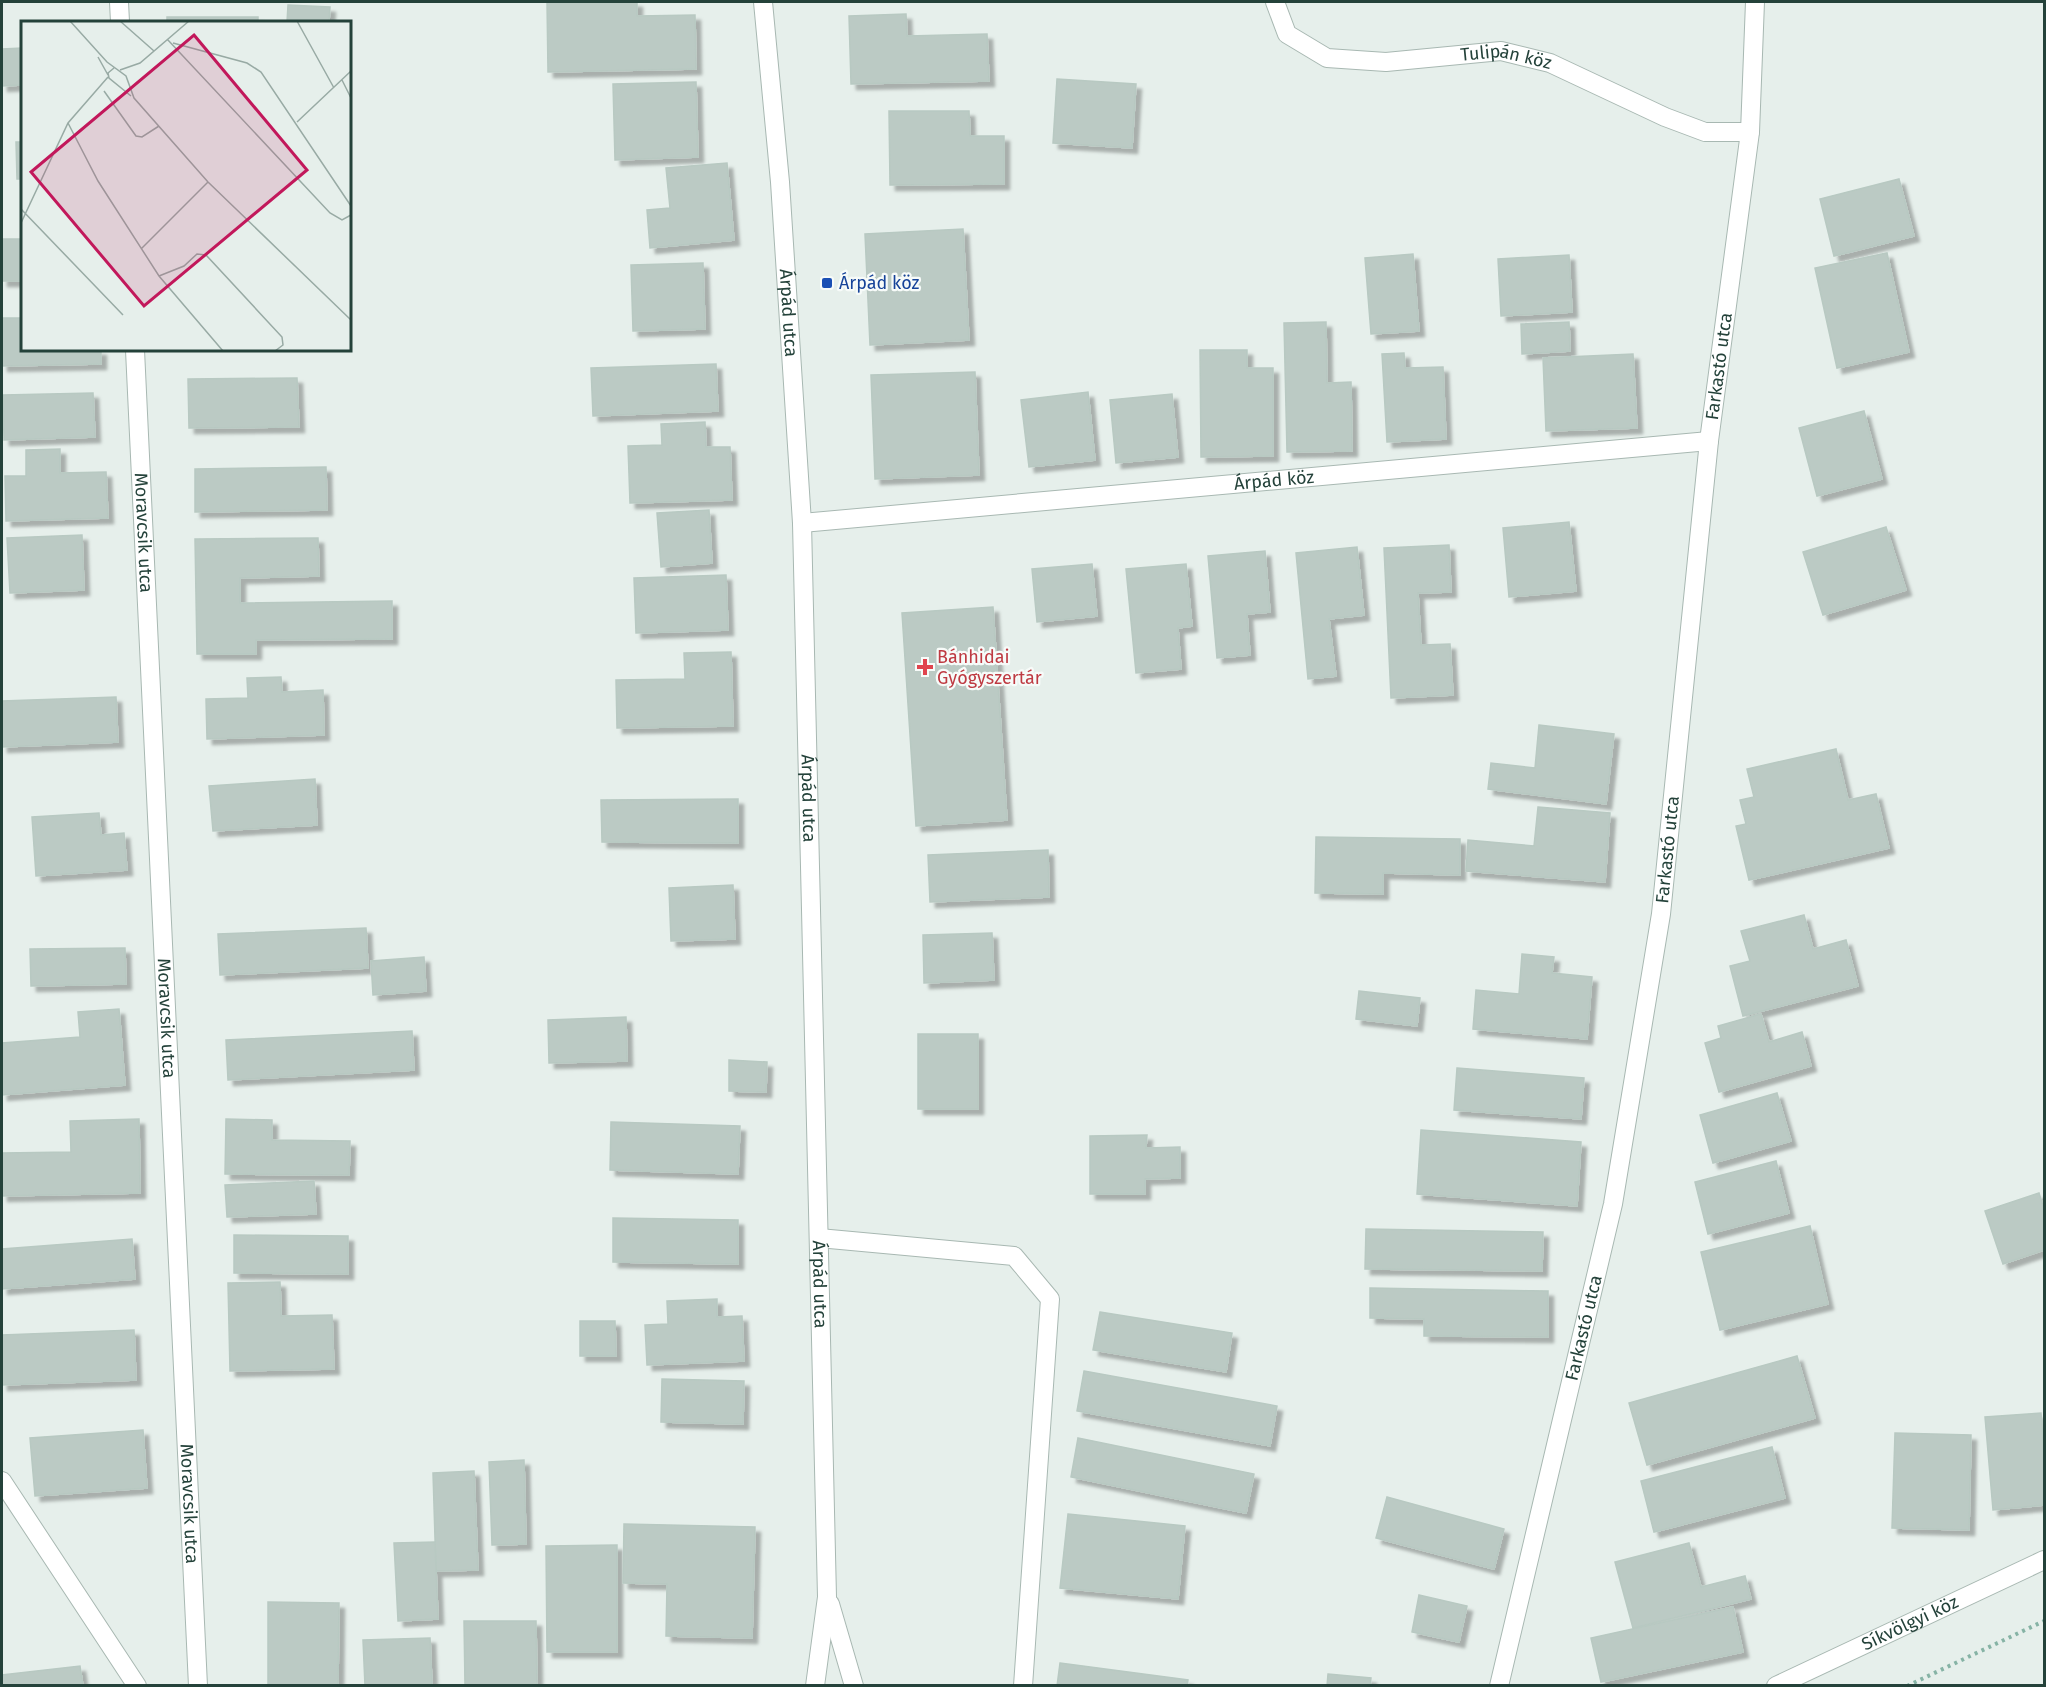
<svg xmlns="http://www.w3.org/2000/svg" width="2046" height="1687" viewBox="0 0 2046 1687" font-family="'Fira Sans',sans-serif">
<defs>
<filter id="shadow"><feDropShadow dx="5.5" dy="5.5" stdDeviation="1.5" flood-color="#0004"/></filter>
</defs>
<rect width="100%" height="100%" fill="#e6efeb"/>
<!-- building -->
<g fill="#bbcac4" stroke="#b8c9c2" stroke-width="1.5" filter="url(#shadow)">
<polygon points="547,2 637,2 637,16 695,15 696,69 548,72"/>
<polygon points="288,5 330,7 329,22 287,22"/>
<polygon points="906,14 907,36 987,34 989,81 851,84 849,16"/>
<rect x="167" y="17" width="91" height="5"/>
<polygon points="22,48 22,85 2,86 2,49"/>
<polygon points="1057,79 1136,84 1132,148 1053,143"/>
<polygon points="696,82 698,157 615,160 613,84"/>
<polygon points="889,111 969,111 970,136 1004,136 1004,184 890,185"/>
<polygon points="16,142 22,142 22,179 17,179"/>
<polygon points="727,163 734,240 650,248 647,210 670,208 666,168"/>
<polygon points="1899,179 1914,236 1834,256 1820,199"/>
<polygon points="963,229 969,340 870,345 865,234"/>
<rect x="2" y="239" width="20" height="42"/>
<polygon points="1887,253 1909,352 1837,368 1815,268"/>
<polygon points="1413,254 1419,331 1371,334 1365,258"/>
<polygon points="1569,255 1572,312 1501,316 1498,259"/>
<polygon points="703,263 705,329 633,331 631,265"/>
<polygon points="2,318 22,318 22,350 101,350 101,364 2,366"/>
<polygon points="1326,322 1327,383 1351,382 1352,451 1287,452 1284,323"/>
<polygon points="1569,322 1570,351 1522,354 1521,324"/>
<polygon points="1200,350 1247,350 1247,368 1273,368 1273,456 1201,457"/>
<polygon points="1404,353 1405,368 1443,367 1446,439 1387,442 1382,354"/>
<polygon points="1633,354 1637,428 1546,431 1543,358"/>
<polygon points="716,364 718,411 593,416 591,368"/>
<polygon points="975,372 979,475 875,479 871,375"/>
<polygon points="297,378 299,427 189,428 188,379"/>
<polygon points="1088,392 1095,460 1029,467 1021,400"/>
<polygon points="93,393 95,437 4,440 3,395"/>
<polygon points="1172,394 1178,457 1116,463 1110,400"/>
<polygon points="1864,411 1882,479 1817,496 1799,428"/>
<polygon points="705,422 706,447 730,447 732,500 630,503 628,446 662,445 661,424"/>
<polygon points="60,449 60,473 106,472 108,518 6,521 5,476 26,476 26,450"/>
<polygon points="326,467 327,510 195,512 195,469"/>
<polygon points="709,510 712,563 661,567 657,513"/>
<polygon points="1569,522 1576,591 1509,597 1503,528"/>
<polygon points="1886,527 1906,590 1823,615 1803,552"/>
<polygon points="82,535 84,590 10,593 7,538"/>
<polygon points="318,538 319,576 240,578 240,603 392,601 392,639 256,640 256,654 197,654 195,539"/>
<polygon points="1449,545 1451,592 1418,593 1421,645 1450,644 1453,695 1391,698 1384,548"/>
<polygon points="1357,547 1364,615 1329,619 1336,676 1308,679 1296,553"/>
<polygon points="1265,551 1270,612 1247,614 1250,655 1217,658 1208,556"/>
<polygon points="1092,564 1097,616 1037,622 1032,569"/>
<polygon points="1186,564 1192,626 1178,628 1181,669 1136,673 1126,569"/>
<polygon points="726,575 728,630 636,633 634,578"/>
<polygon points="993,607 1007,820 916,826 902,613"/>
<polygon points="731,652 733,726 617,728 616,680 685,679 684,653"/>
<polygon points="281,677 282,692 323,690 324,735 207,739 206,699 248,698 247,678"/>
<polygon points="116,697 118,742 2,747 2,701"/>
<polygon points="1539,725 1614,734 1606,804 1488,789 1491,763 1535,768"/>
<polygon points="1836,749 1848,800 1876,794 1889,848 1749,880 1736,826 1746,824 1740,800 1754,797 1747,769"/>
<polygon points="315,779 317,825 213,831 209,786"/>
<polygon points="738,799 738,843 602,842 601,800"/>
<polygon points="1538,807 1610,813 1605,882 1466,871 1468,840 1534,846"/>
<polygon points="99,813 101,835 124,833 127,870 36,876 32,817"/>
<polygon points="1316,837 1460,839 1460,875 1383,873 1383,894 1315,893"/>
<polygon points="1048,850 1049,897 930,902 928,855"/>
<polygon points="733,885 735,939 671,941 669,888"/>
<polygon points="1804,915 1813,949 1846,940 1858,986 1743,1016 1730,966 1750,961 1741,931"/>
<polygon points="366,928 368,968 220,975 218,934"/>
<polygon points="992,933 994,980 924,983 923,935"/>
<polygon points="125,948 126,984 31,986 30,949"/>
<polygon points="1522,954 1554,957 1552,973 1592,977 1587,1039 1473,1029 1476,990 1519,994"/>
<polygon points="424,957 426,991 373,995 371,961"/>
<polygon points="1359,991 1420,998 1417,1026 1356,1019"/>
<polygon points="119,1009 125,1085 2,1095 2,1043 80,1037 78,1012"/>
<polygon points="1761,1014 1769,1042 1802,1032 1811,1066 1719,1092 1705,1043 1721,1038 1718,1026"/>
<polygon points="626,1017 627,1061 549,1063 548,1020"/>
<polygon points="412,1031 414,1070 228,1080 226,1040"/>
<rect x="918" y="1034" width="60" height="75"/>
<polygon points="729,1060 767,1062 766,1092 729,1091"/>
<polygon points="1457,1068 1584,1078 1581,1119 1454,1110"/>
<polygon points="1777,1093 1791,1141 1713,1163 1700,1115"/>
<polygon points="139,1119 140,1193 2,1196 2,1153 71,1152 70,1121"/>
<polygon points="226,1119 272,1120 272,1140 350,1141 349,1175 225,1174"/>
<polygon points="611,1122 740,1126 738,1174 610,1170"/>
<polygon points="1421,1130 1581,1142 1577,1206 1417,1194"/>
<polygon points="1147,1135 1146,1148 1180,1147 1180,1178 1145,1179 1145,1194 1090,1194 1090,1136"/>
<polygon points="1776,1161 1789,1213 1708,1234 1695,1182"/>
<polygon points="314,1181 316,1214 227,1217 225,1185"/>
<polygon points="2039,1193 2044,1209 2044,1250 2003,1264 1985,1211"/>
<polygon points="613,1218 738,1220 738,1264 613,1262"/>
<polygon points="1810,1226 1828,1304 1720,1330 1701,1252"/>
<polygon points="1366,1229 1543,1232 1542,1271 1365,1269"/>
<polygon points="234,1235 348,1236 348,1274 234,1273"/>
<polygon points="132,1239 135,1279 2,1289 2,1249"/>
<polygon points="280,1282 281,1316 332,1315 334,1369 230,1371 228,1283"/>
<polygon points="1370,1288 1548,1291 1548,1337 1424,1336 1424,1319 1370,1318"/>
<polygon points="717,1299 717,1317 742,1316 744,1361 647,1365 645,1325 668,1324 667,1301"/>
<polygon points="1100,1312 1232,1333 1226,1372 1093,1350"/>
<polygon points="580,1321 615,1321 616,1356 580,1356"/>
<polygon points="134,1330 136,1380 2,1385 2,1335"/>
<polygon points="1797,1356 1815,1418 1647,1465 1629,1403"/>
<polygon points="1084,1371 1277,1406 1270,1446 1077,1411"/>
<polygon points="662,1379 744,1381 743,1424 661,1422"/>
<polygon points="2041,1413 2044,1451 2044,1505 1993,1510 1985,1417"/>
<polygon points="143,1430 147,1488 35,1496 30,1438"/>
<polygon points="1895,1433 1971,1435 1969,1530 1892,1528"/>
<polygon points="1078,1438 1254,1474 1246,1513 1071,1477"/>
<polygon points="1772,1447 1785,1498 1654,1532 1641,1481"/>
<polygon points="524,1460 526,1544 492,1545 489,1462"/>
<polygon points="474,1471 478,1570 436,1571 433,1473"/>
<polygon points="1387,1497 1504,1529 1494,1569 1376,1538"/>
<polygon points="1068,1514 1185,1526 1178,1599 1060,1588"/>
<polygon points="624,1524 755,1527 752,1638 666,1636 667,1584 623,1583"/>
<polygon points="435,1542 438,1619 398,1621 394,1543"/>
<polygon points="1689,1543 1701,1587 1745,1576 1751,1599 1633,1628 1615,1562"/>
<polygon points="617,1545 617,1652 547,1652 546,1546"/>
<polygon points="1419,1595 1467,1606 1459,1642 1412,1632"/>
<polygon points="268,1602 339,1603 338,1686 268,1686"/>
<polygon points="1733,1607 1743,1652 1601,1682 1591,1638"/>
<polygon points="464,1621 536,1621 537,1686 465,1686"/>
<polygon points="430,1638 432,1686 365,1686 363,1640"/>
<polygon points="1060,1663 1188,1680 1187,1686 1057,1686"/>
<polygon points="80,1666 83,1686 2,1686 2,1675"/>
<polygon points="1328,1674 1371,1678 1370,1686 1327,1686"/>
</g>
<g fill="none" stroke-linecap="round" stroke-linejoin="round">
<!-- service casing -->
<g stroke="#a8b8b2" stroke-width="20">
<polyline id="service" points="819,1238 1014,1256 1050,1299 1023,1686"/>
</g>
<!-- minor casing -->
<g stroke="#a8b8b2" stroke-width="20">
<g id="minor">
<polyline points="119,2 120,22"/>
<path id="s1" d="M1275,2L1287,34L1327,58L1386,62L1501,51L1550,63L1665,117L1705,132H1750"/>
<path id="s2" d="M135,350L198,1686"/>
<path id="s3" d="M802,523L1709,441"/>
<polyline points="2,1481 137,1686"/>
<path id="s4" d="M1499,1686L1613,1204L1661,914L1709,441L1750,132L1755,2"/>
<path id="s5" d="M1776,1686L2044,1560"/>
</g>
</g>
<!-- tertiary casing -->
<g stroke="#a8b8b2" stroke-width="20">
<g id="tertiary">
<path id="s6" d="M763,2L780,182L802,523L827,1597L815,1686"/>
<polyline points="830,1604 854,1686"/>
</g>
</g>
<!-- path -->
<polyline stroke="#86b3a5" stroke-width="4" stroke-dasharray="3 4.5" stroke-linecap="butt" points="1907,1686 2044,1621"/>
<!-- service -->
<use href="#service" stroke="#fff" stroke-width="18"/>
<!-- minor -->
<use href="#minor" stroke="#fff" stroke-width="18"/>
<!-- tertiary -->
<use href="#tertiary" stroke="#fff" stroke-width="18"/>
</g>
<!-- markers -->
<rect fill="#1a4fb4" stroke="#f7fbf9" stroke-width="2" x="821" y="277" width="12" height="12" rx="3"/>
<path fill="#e0444e" stroke="#f7fbf9" stroke-width="2" d="M922 658h6v6h6v6h-6v6h-6v-6h-6v-6h6z"/>
<g text-anchor="middle" stroke-width="4.5" stroke-linejoin="round" paint-order="stroke">
<!-- street labels -->
<g font-size="18" fill="#24423a" stroke="#f7fbf9">
<text dy="6" stroke="none"><textPath href="#s1" startOffset="261">Tulipán köz</textPath></text>
<text dy="6" stroke="none"><textPath href="#s6" startOffset="312">Árpád utca</textPath></text>
<text dy="6" stroke="none"><textPath href="#s4" startOffset="1340">Farkastó utca</textPath></text>
<text dy="6" stroke="none"><textPath href="#s3" startOffset="474">Árpád köz</textPath></text>
<text dy="6" stroke="none"><textPath href="#s2" startOffset="183">Moravcsik utca</textPath></text>
<text dy="6" stroke="none"><textPath href="#s6" startOffset="798">Árpád utca</textPath></text>
<text dy="6" stroke="none"><textPath href="#s4" startOffset="854">Farkastó utca</textPath></text>
<text dy="6" stroke="none"><textPath href="#s2" startOffset="669">Moravcsik utca</textPath></text>
<text dy="6" stroke="none"><textPath href="#s6" startOffset="1284">Árpád utca</textPath></text>
<text dy="6" stroke="none"><textPath href="#s4" startOffset="368">Farkastó utca</textPath></text>
<text dy="6" stroke="none"><textPath href="#s2" startOffset="1155">Moravcsik utca</textPath></text>
<text dy="6" stroke="none"><textPath href="#s5" startOffset="148">Síkvölgyi köz</textPath></text>
</g>
<!-- transit labels -->
<g font-size="18" fill="#164399" stroke="#f7fbf9" text-anchor="start">
<text x="839" y="289">Árpád köz</text>
</g>
<!-- health labels -->
<g font-size="18" fill="#be3a42" stroke="#f7fbf9" text-anchor="start">
<text x="937" y="663">Bánhidai<tspan x="937" dy="21">Gyógyszertár</tspan></text>
</g>
</g>
<!-- overview -->
<g transform="translate(21 21)">
<rect width="330" height="330" fill="#e6efeb"/>
<path fill="none" stroke="#98aaa4" stroke-width="1.5" d="M49,0L86,41L105,55L113,77L187,161L330,299M99,0L133,30M276,0L313,67M146,18L309,192L321,199L330,194M152,22L226,42L240,51L330,185M77,36L87,54M93,47L87,52L88,57L110,75M99,49L119,42L168,0M321,59L330,77M83,70L115,115L121,116L138,105M276,101L330,50M47,102L77,160L138,255L202,330M0,188L102,294M0,202L47,102L87,56M120,228L187,161M138,255L163,245L176,233L185,234L261,316L262,324L254,330"/>
<path fill="#c2185b" fill-opacity="0.15" stroke="#c2185b" stroke-width="3" d="M173,14L286,149L123,285L10,151Z"/>
<rect width="330" height="330" fill="none" stroke="#24423a" stroke-width="3"/>
</g>
<!-- border -->
<rect width="2046" height="1687" fill="none" stroke="#24423a" stroke-width="6"/>
</svg>
